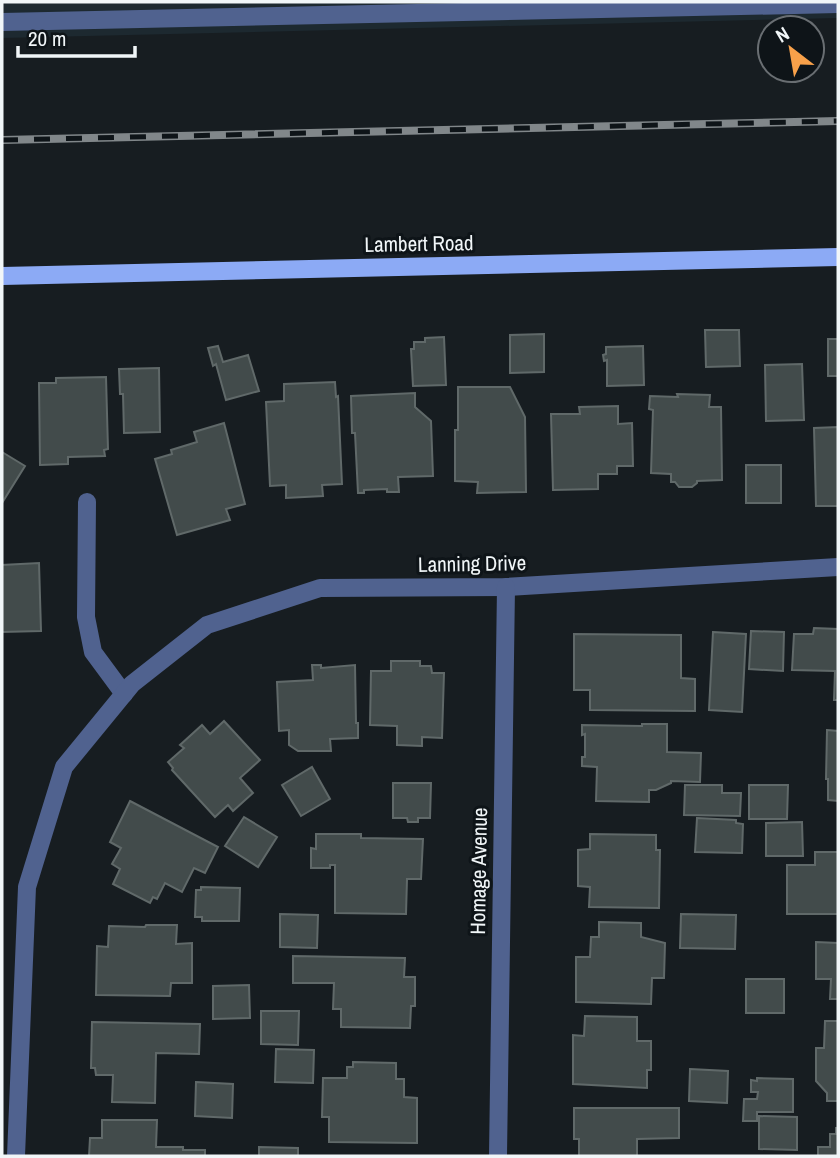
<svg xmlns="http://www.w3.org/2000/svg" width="840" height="1158" viewBox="0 0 840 1158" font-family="'Archivo Narrow',sans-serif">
<rect width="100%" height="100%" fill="#171d21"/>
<!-- built -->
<polygon fill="#1d2930" points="2,2 838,2 838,18 2,38"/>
<!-- building -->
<g fill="#424b4b" stroke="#606969" stroke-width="2">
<polygon points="705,330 739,330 740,366 706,367"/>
<polygon points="544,334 544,372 510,373 510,335"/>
<polygon points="444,337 446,385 413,386 411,349 414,349 414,342 425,342 425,338"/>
<rect x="828" y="339" width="10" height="37"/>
<polygon points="218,346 223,362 248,355 259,391 226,400 216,364 213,366 208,348"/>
<polygon points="643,346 644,385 607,386 607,360 604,361 603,355 606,354 606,347"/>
<polygon points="802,364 804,420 766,421 765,365"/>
<polygon points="159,368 160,432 124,433 123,394 120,394 119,369"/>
<polygon points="106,377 108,449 104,450 105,456 68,457 68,464 40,465 39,383 56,383 56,378"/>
<polygon points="335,382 336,397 338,396 342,484 322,485 323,496 286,498 286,485 270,486 266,402 284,401 284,384"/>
<polygon points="458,387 510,387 525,417 526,492 477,493 478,482 455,481 455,430 458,430"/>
<polygon points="415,393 415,407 431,421 433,476 398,477 399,492 387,492 387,489 364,490 364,493 358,493 355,433 352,433 351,396"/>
<polygon points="677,394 710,395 709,407 721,407 722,480 697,481 697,483 692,487 679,487 675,482 671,482 671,474 651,473 653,410 649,409 650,396 678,397"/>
<polygon points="618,406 618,424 632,423 633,466 617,466 617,474 598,474 598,489 553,490 551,414 580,414 579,407"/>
<polygon points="224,423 245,504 226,509 230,520 177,535 155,459 172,454 171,450 197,442 194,432"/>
<polygon points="838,427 838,506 816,506 814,428"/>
<polygon points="2,452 25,466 2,503"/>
<rect x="746" y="465" width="35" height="38"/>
<polygon points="39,563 41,631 2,632 2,565"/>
<polygon points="814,628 838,629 838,700 834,700 835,671 792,670 794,634 813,634"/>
<polygon points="751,631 784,632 783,671 749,669"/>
<polygon points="713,632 746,634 742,712 709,710"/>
<polygon points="574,634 681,635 681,678 695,679 695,711 590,710 590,690 574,690"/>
<polygon points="391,661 420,661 420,666 431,666 432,673 444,673 442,738 422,737 422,746 397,745 397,726 370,725 371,671 391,671"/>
<polygon points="312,665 321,665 321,668 355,665 356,723 358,723 358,738 330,739 331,751 298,751 289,745 289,730 279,731 277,682 313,680"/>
<polygon points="224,721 260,760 240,778 253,793 233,811 228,805 215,817 172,770 173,768 168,762 184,748 180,745 202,725 210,734"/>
<polygon points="642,724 667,724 667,752 701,753 700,782 671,781 671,783 656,790 649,790 649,802 596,801 597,767 582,766 582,757 585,757 585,734 582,735 582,725 642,726"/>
<polygon points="827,730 838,731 838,801 828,800 828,779 826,779"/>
<polygon points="312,767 330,799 301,816 282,785"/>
<polygon points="393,783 431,783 430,818 418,818 418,822 408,822 407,818 393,818"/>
<polygon points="685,785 722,785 722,793 741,793 740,816 684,815"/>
<polygon points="749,785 788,785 787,819 749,819"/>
<polygon points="130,801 218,847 205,873 194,868 182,892 165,883 157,899 153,897 150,903 113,884 120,869 112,864 121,848 110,842"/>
<polygon points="244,817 277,837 258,867 225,846"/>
<polygon points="697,818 736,820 736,823 743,824 742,853 695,852"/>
<polygon points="802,822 803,856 766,856 766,823"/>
<polygon points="316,834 361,834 361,838 423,839 421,879 407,879 406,914 335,913 335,865 330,865 330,868 311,868 311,848 316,849"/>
<polygon points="590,834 656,835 656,850 660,850 659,908 589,907 590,887 578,886 578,850 590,849"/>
<polygon points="815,852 838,852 838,914 787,914 787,865 815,865"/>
<polygon points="201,887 240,888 239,921 202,921 202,917 195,917 196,890 201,890"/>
<polygon points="280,914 318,915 317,948 280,947"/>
<polygon points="681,914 736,915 735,949 680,948"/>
<polygon points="599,922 641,923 641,937 665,943 664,978 652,978 651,1004 576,1002 576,957 590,957 591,937 599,937"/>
<polygon points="146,925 177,925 176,944 192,943 192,983 171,983 170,996 96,995 97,946 108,947 109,926 145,927"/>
<polygon points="816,942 838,943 838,999 830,999 831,979 816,979"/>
<polygon points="293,956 405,958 404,977 415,977 415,1006 411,1006 410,1028 341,1027 341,1009 333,1009 334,983 293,983"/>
<rect x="746" y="979" width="38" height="34"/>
<polygon points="249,985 250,1018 213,1019 213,986"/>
<polygon points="261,1011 299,1011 298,1045 261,1044"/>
<polygon points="585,1016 637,1017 637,1041 651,1041 651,1070 647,1070 647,1088 573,1084 573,1035 584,1036"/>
<polygon points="825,1021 838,1021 838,1101 827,1101 827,1093 816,1081 816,1048 824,1048"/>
<polygon points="92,1022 200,1024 199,1054 156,1053 155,1103 112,1102 113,1075 96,1075 95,1068 91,1068"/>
<polygon points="276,1049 314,1050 313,1083 275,1082"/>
<polygon points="353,1062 396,1063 396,1079 404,1079 404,1097 417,1098 417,1143 329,1142 329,1117 322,1117 323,1078 347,1078 347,1067 353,1067"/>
<polygon points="690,1069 728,1071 727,1103 689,1101"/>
<polygon points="757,1078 793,1079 793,1112 757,1112 757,1121 743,1121 744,1099 757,1099 758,1092 751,1092 751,1080 757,1081"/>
<polygon points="196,1082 233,1084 232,1118 195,1116"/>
<polygon points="574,1108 679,1108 679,1138 637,1139 637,1156 579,1156 579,1139 574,1139"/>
<polygon points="759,1116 797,1117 797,1150 759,1149"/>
<polygon points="102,1120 157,1120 156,1147 183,1147 183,1150 205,1150 205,1156 89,1156 90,1138 102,1138"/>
<polygon points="836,1128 838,1128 838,1156 818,1156 818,1147 830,1147 830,1134 836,1134"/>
<polygon points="259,1147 298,1148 298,1156 259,1156"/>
</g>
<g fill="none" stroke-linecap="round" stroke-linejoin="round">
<!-- minor -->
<g stroke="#50628f" stroke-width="18">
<polyline points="2,22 838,4"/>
<polyline points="87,502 86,617 93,652 124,694"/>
<polyline points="16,1156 27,887 64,767 132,684 207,625 320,588 506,587 838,567"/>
<polyline points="498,1156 506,587"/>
</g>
<!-- major -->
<polyline stroke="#8caaf5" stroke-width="18" points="2,276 838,257"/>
<!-- rail casing -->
<g stroke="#81878a" stroke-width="8">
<polyline id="rail" points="2,140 838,121"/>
</g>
<!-- rail -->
<use href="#rail" stroke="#0e1418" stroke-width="5" stroke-dasharray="16" stroke-linecap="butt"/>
</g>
<g text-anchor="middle" stroke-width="6" stroke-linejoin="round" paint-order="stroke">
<!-- street labels -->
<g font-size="21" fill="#f1f6f8" stroke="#0e1418">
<text transform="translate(419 244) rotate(-1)" y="7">Lambert Road</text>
<text transform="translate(472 564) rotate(-1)" y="7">Lanning Drive</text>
<text transform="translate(479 871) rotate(-89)" y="7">Homage Avenue</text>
</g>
</g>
<!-- border -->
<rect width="840" height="1158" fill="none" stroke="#f1f6f8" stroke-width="7"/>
<!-- north arrow -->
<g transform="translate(791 49) rotate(329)"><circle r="33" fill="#0e1418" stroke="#696e72" stroke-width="2"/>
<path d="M0-5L12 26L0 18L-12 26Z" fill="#f8a14a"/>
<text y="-10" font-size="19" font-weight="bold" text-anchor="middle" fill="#f1f6f8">N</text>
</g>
<!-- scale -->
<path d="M18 46v10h117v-10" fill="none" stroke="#f1f6f8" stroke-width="3.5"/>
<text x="28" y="46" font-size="21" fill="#f1f6f8" stroke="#0e1418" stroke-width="5" paint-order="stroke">20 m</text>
</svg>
